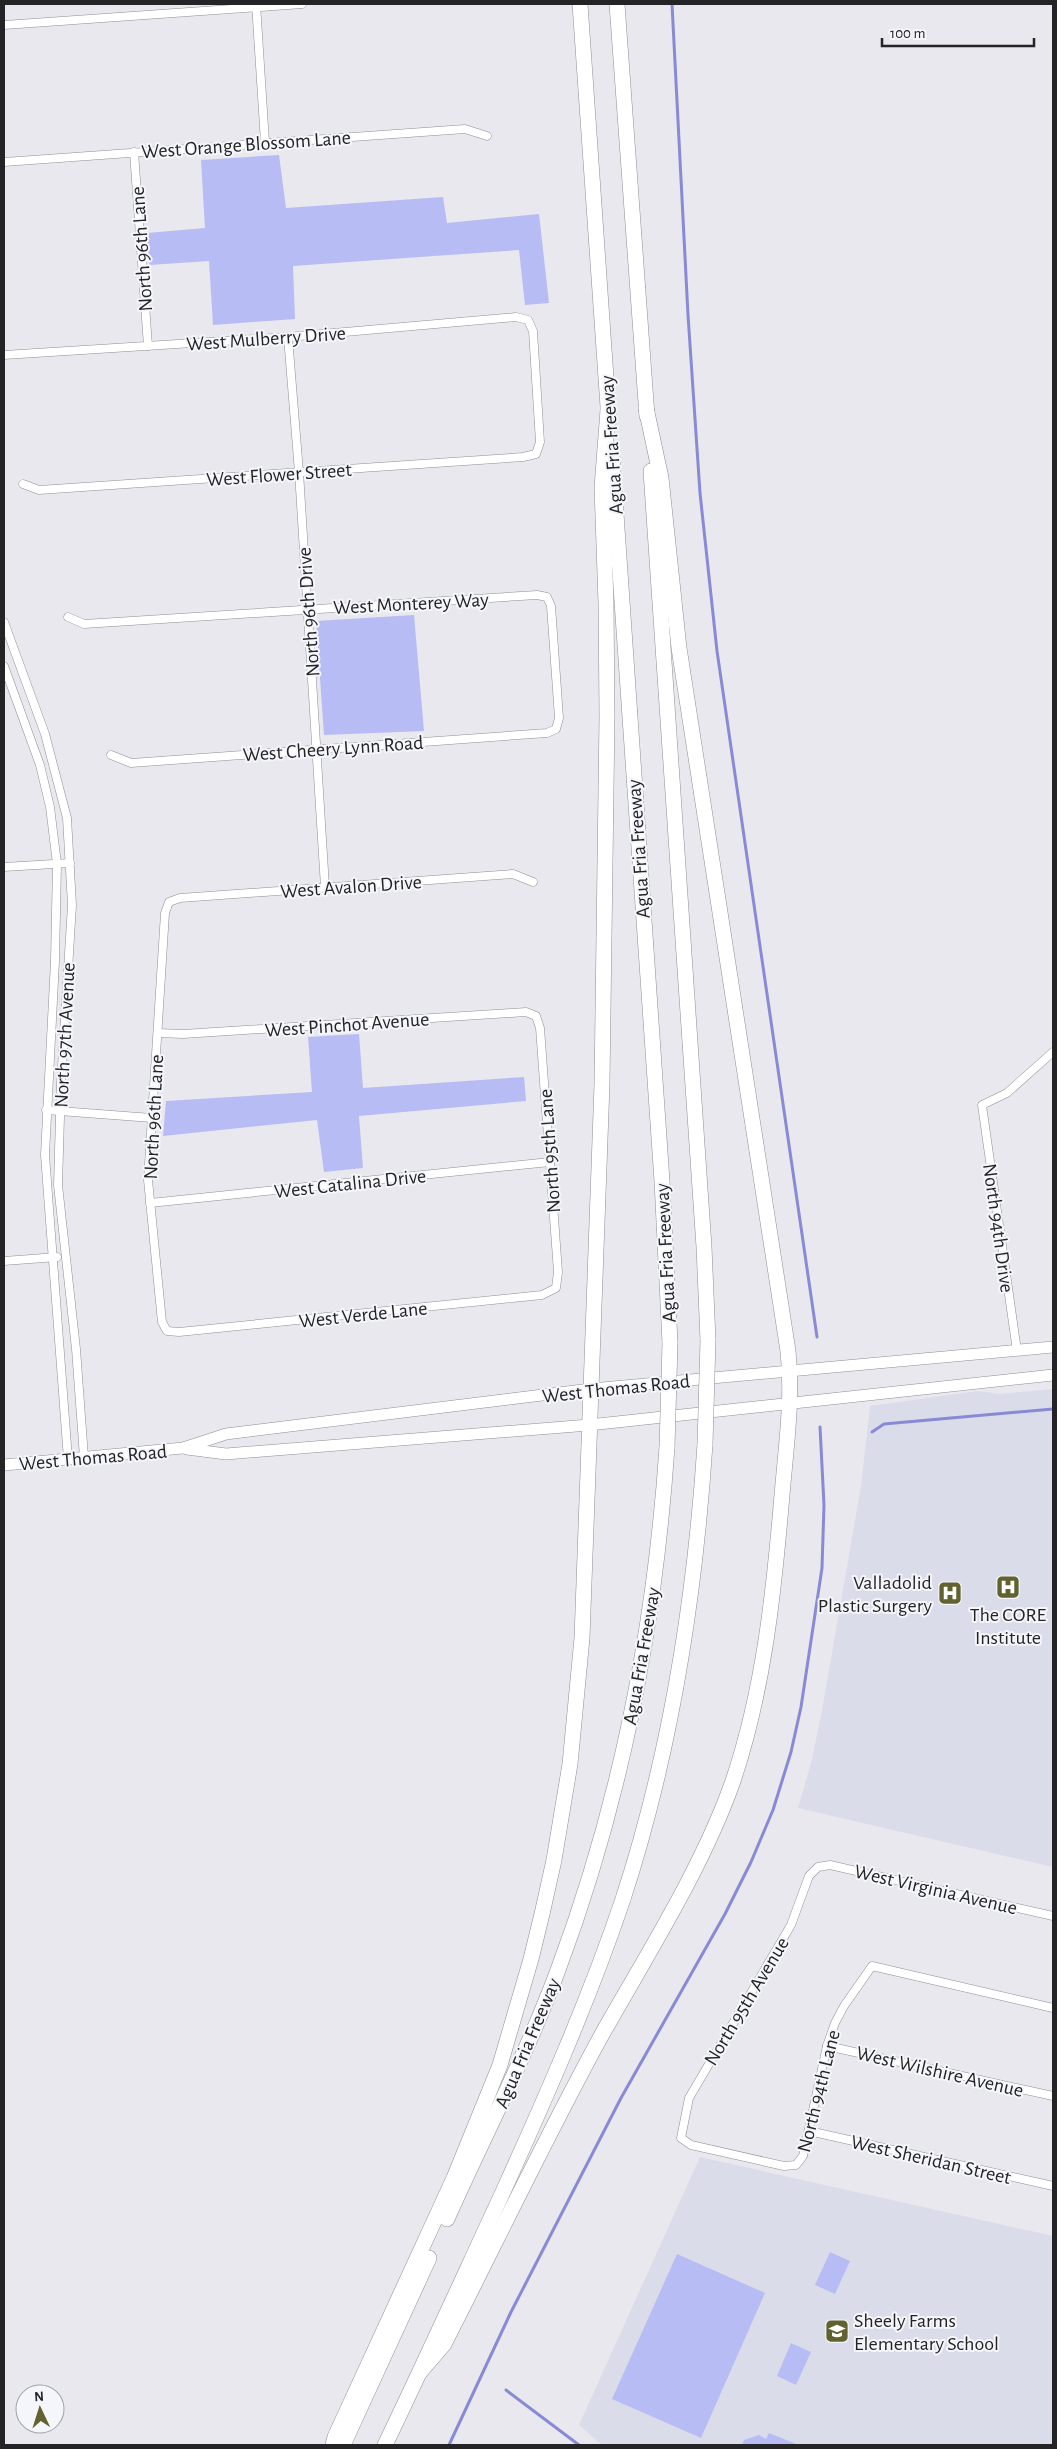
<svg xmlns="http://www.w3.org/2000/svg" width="1057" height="2449" viewBox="0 0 1057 2449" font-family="'Alegreya Sans',sans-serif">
<rect width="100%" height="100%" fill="#e8e8ee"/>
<!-- built -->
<g fill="#dbdce9">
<polygon points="1053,1389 1053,1867 798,1808 811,1763 821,1716 861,1486 870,1406 978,1391 999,1394"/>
<polygon points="700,2157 1053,2236 1053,2445 602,2445 579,2425"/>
</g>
<!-- green -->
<g fill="#b8bcf4">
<polygon points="279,155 286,208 443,197 447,223 539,214 549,303 525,305 519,250 293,266 295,319 213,325 209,261 149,265 147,233 205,228 201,160"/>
<polygon points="414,615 424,731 324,735 316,621"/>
<polygon points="359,1034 363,1088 524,1077 526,1101 359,1116 363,1168 324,1172 317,1120 163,1136 166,1101 312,1092 308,1037"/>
<polygon points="830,2252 850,2261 835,2294 815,2285"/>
<polygon points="677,2254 765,2293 701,2438 612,2399"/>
<polygon points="791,2343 811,2352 796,2385 777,2376"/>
<polygon points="769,2433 799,2445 742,2445 744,2440 759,2435 766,2439"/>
</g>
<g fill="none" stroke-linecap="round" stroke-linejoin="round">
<!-- stream -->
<g stroke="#888ad5" stroke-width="3">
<polyline points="672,4 688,315 700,493 717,651 817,1337"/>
<polyline points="872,1432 884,1424 1053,1409"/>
<polyline points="506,2390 579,2445"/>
<polyline points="449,2445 511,2312 621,2098 725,1914 751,1862 773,1810 791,1752 801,1707 822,1568 824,1505 820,1427"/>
<polyline points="1052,2445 1053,2445"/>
</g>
<!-- minor casing -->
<g stroke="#8e8f94" stroke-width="9">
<g id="minor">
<polyline points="256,4 265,142"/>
<polyline points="4,25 302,4"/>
<polyline points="134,152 148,346"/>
<polyline points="4,162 465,129 487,136"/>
<polyline points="288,337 299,472 325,887"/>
<polyline points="4,355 288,337 516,317 528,320 533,331 540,442 536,454 523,457 39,490 23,484"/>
<polyline points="68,617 84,624 537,595 547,597 551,606 559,718 556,729 547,733 131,763 111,755"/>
<polyline points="4,622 45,734 67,818 72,905 61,1083 58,1185 76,1349 84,1457"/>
<polyline points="4,666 40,765 50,807 57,864 55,961 45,1155 68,1459"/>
<polyline points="4,867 70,863"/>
<polyline points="158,1033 183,1034 526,1012 536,1016 540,1028 558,1272 556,1288 542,1295 179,1332 167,1331 162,1322 148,1180 165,913 169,902 180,898 513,874 533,882"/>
<polyline points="46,1110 152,1118"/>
<polyline points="150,1203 550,1162"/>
<polyline points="4,1261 57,1257"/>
<polyline points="1017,1351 982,1105 1007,1093 1053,1052"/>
<polyline points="1053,1916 830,1865 818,1867 809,1876 791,1925 689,2098 681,2138 691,2145 784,2166 796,2165 803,2156 827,2046 835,2023 844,2006 872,1966 1053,2008"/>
<polyline points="827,2046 1053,2096"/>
<polyline points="809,2131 1053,2186"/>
</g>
</g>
<!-- secondary casing -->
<g stroke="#8e8f94" stroke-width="12">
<g id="secondary">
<polyline points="187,1449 226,1454 589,1425 1053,1375"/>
<polyline points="4,1465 183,1448 226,1434 591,1389 1053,1347"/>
</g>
</g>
<!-- motorway casing -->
<g stroke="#8e8f94" stroke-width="16">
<g id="motorway">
<polyline points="580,4 609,421"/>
<polyline points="617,4 647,416"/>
<polyline points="612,456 662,1181 670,1343"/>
<polyline points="651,471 704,1247 708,1340"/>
<path d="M447,2219C484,2136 526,2056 558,1970C621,1802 655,1626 667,1447"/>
<path d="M420,2372L444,2344C496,2242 545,2139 600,2038C646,1956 702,1869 733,1781C764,1689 774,1591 782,1495C786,1447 793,1399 788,1351L679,648L661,478L646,408"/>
<polyline points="333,2445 335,2437 454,2178 500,2065 531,1959 542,1914 554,1860 570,1764 582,1638 602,1084 607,716 606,603 602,487 608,410"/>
<polyline points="343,2445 429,2258"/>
<path d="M385,2445C425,2362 463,2278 502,2194C546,2097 589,2000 623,1899C671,1752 695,1598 705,1444"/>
</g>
</g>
<!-- minor -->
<use href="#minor" stroke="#fff" stroke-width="8"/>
<!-- secondary -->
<use href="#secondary" stroke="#fff" stroke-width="11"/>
<!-- motorway -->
<use href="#motorway" stroke="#fff" stroke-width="15"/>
<!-- motorway-bridge casing -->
<g stroke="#8e8f94" stroke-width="16" stroke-linecap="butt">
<g id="motorway-bridge">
<polyline points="705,1444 708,1340"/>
<polyline points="667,1447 670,1343"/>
</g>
</g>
<!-- motorway-bridge -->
<use href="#motorway-bridge" stroke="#fff" stroke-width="15"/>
</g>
<!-- icons -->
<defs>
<g id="hospital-square" transform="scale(1.25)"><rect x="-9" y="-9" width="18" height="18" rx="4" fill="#61622f" stroke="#f5f6fb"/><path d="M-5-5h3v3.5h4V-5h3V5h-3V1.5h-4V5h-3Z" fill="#fff"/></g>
<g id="school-square" transform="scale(1.25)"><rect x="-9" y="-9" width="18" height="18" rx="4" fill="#61622f" stroke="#f5f6fb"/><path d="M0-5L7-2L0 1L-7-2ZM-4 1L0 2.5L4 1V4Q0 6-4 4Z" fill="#fff"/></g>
</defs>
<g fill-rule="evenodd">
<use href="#hospital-square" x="1008" y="1587"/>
<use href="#hospital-square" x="950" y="1593"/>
<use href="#school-square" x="837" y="2331"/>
</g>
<g text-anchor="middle" stroke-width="4" stroke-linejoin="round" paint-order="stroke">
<!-- street labels -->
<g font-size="20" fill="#242426" stroke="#f5f6fb">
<text transform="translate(246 144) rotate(-4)" y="7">West Orange Blossom Lane</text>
<text transform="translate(141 249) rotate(-94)" y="7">North 96th Lane</text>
<text transform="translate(266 338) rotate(-4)" y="7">West Mulberry Drive</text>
<text transform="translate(611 445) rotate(-94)" y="7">Agua Fria Freeway</text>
<text transform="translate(279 474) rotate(-4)" y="7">West Flower Street</text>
<text transform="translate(411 603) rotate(-3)" y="7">West Monterey Way</text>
<text transform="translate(308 612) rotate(-94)" y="7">North 96th Drive</text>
<text transform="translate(333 748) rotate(-4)" y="7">West Cheery Lynn Road</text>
<text transform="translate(638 849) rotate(-94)" y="7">Agua Fria Freeway</text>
<text transform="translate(351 886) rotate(-4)" y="7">West Avalon Drive</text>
<text transform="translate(347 1024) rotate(-4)" y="7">West Pinchot Avenue</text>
<text transform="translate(64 1035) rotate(-87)" y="7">North 97th Avenue</text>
<text transform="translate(153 1117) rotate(-87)" y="7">North 96th Lane</text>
<text transform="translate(549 1151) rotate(-94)" y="7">North 95th Lane</text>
<text transform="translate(350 1183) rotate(-6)" y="7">West Catalina Drive</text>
<text transform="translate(999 1228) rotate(82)" y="7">North 94th Drive</text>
<text transform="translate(665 1253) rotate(-93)" y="7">Agua Fria Freeway</text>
<text transform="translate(363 1314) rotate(-6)" y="7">West Verde Lane</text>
<text transform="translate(616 1388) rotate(-6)" y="7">West Thomas Road</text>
<text transform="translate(93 1457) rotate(-5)" y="7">West Thomas Road</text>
<text transform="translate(641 1656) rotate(-80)" y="7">Agua Fria Freeway</text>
<text transform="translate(936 1889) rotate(13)" y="7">West Virginia Avenue</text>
<text transform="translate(746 2001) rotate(-59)" y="7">North 95th Avenue</text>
<text transform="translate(527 2043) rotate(-67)" y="7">Agua Fria Freeway</text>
<text transform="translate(940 2071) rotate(13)" y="7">West Wilshire Avenue</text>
<text transform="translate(818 2091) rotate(-76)" y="7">North 94th Lane</text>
<text transform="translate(931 2159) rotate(13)" y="7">West Sheridan Street</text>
</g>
<!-- poi labels -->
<g font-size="20" fill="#242426" stroke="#f5f6fb" text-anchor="end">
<text x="932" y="1589">Valladolid<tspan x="932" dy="23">Plastic Surgery</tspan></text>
<text x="1008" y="1621" text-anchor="middle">The CORE<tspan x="1008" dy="23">Institute</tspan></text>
<text x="854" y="2327" text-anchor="start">Sheely Farms<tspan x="854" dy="23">Elementary School</tspan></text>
</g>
</g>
<!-- border -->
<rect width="1057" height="2449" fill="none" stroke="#242426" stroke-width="10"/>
<!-- north arrow -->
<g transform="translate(40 2409) rotate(356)"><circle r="24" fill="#f5f6fb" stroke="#a1a2a6"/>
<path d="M0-4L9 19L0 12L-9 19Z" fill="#61622f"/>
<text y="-8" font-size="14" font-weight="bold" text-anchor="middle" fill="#242426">N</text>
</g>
<!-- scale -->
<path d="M882 38v8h152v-8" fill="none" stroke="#242426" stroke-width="2.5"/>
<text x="890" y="38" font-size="15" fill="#242426" stroke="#f5f6fb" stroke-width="4" paint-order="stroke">100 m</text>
</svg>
